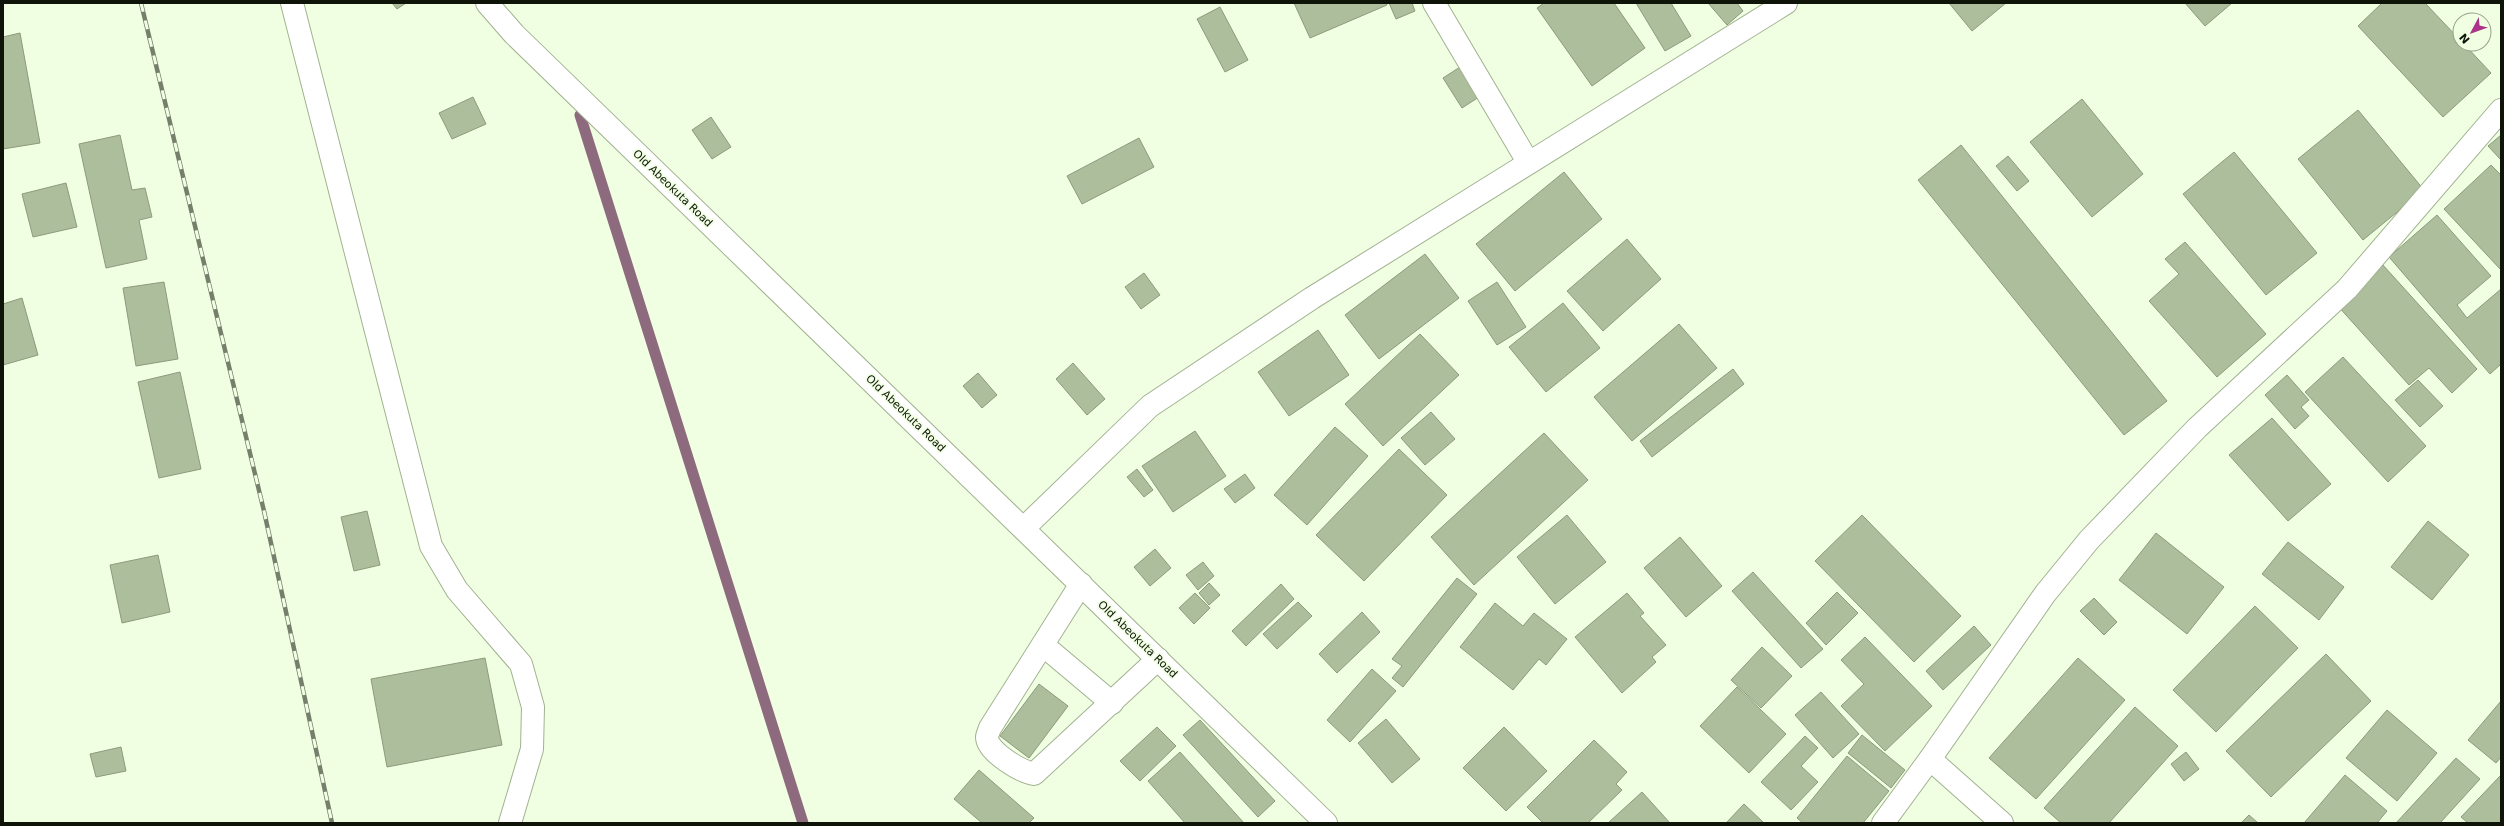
<svg xmlns="http://www.w3.org/2000/svg" width="2504" height="826" viewBox="0 0 2504 826" font-family="'DejaVu Sans',sans-serif">
<rect width="100%" height="100%" fill="#f0fee2"/>
<g fill="none" stroke-linecap="round" stroke-linejoin="round">
<!-- stream -->
<polyline stroke="#8d6a7d" stroke-width="11" points="580,115 803,823"/>
</g>
<!-- building -->
<g fill="#adbe9d" stroke="#8b9b7b">
<polygon points="392,3 406,3 397,9"/>
<polygon points="1294,3 1386,3 1387,5 1310,38"/>
<polygon points="1389,3 1412,3 1415,11 1396,19"/>
<polygon points="1544,3 1614,3 1645,48 1592,86 1537,8"/>
<polygon points="1636,3 1671,3 1691,36 1665,51"/>
<polygon points="1708,3 1737,3 1743,11 1727,25"/>
<polygon points="1949,3 2006,3 1972,31"/>
<polygon points="2185,3 2232,3 2205,26"/>
<polygon points="2382,3 2425,3 2460,40 2460,44 2464,44 2491,73 2443,117 2358,26"/>
<polygon points="1220,7 1248,60 1225,72 1197,19"/>
<polygon points="20,33 40,143 3,149 3,37"/>
<polygon points="1460,67 1479,97 1462,108 1443,78"/>
<polygon points="473,97 486,124 452,139 439,113"/>
<polygon points="2082,99 2143,174 2092,217 2030,142"/>
<polygon points="2358,110 2424,190 2363,240 2298,159"/>
<polygon points="711,117 731,147 712,159 692,130"/>
<polygon points="120,135 132,190 145,188 152,217 139,220 147,259 106,268 79,144"/>
<polygon points="2501,135 2501,160 2488,146"/>
<polygon points="1139,138 1154,167 1082,204 1067,176"/>
<polygon points="1961,145 2167,401 2124,435 1918,180"/>
<polygon points="2234,152 2317,253 2266,295 2183,194"/>
<polygon points="2008,156 2029,181 2017,191 1996,166"/>
<polygon points="2491,165 2501,175 2501,270 2444,209"/>
<polygon points="1564,172 1602,219 1515,291 1476,244"/>
<polygon points="66,183 77,227 33,237 22,194"/>
<polygon points="2437,215 2491,276 2457,305 2467,318 2501,289 2501,364 2490,374 2389,257"/>
<polygon points="1627,239 1661,279 1603,331 1567,291"/>
<polygon points="2185,242 2266,334 2217,377 2149,301 2179,274 2165,259"/>
<polygon points="1425,254 1459,298 1379,359 1345,315"/>
<polygon points="2382,264 2477,369 2452,393 2429,368 2409,385 2337,305"/>
<polygon points="1144,273 1160,295 1141,309 1125,287"/>
<polygon points="164,282 178,359 136,366 123,288"/>
<polygon points="1497,282 1526,327 1497,345 1468,301"/>
<polygon points="22,298 38,355 3,365 3,304"/>
<polygon points="1563,303 1600,348 1546,392 1509,347"/>
<polygon points="1679,324 1717,368 1632,441 1594,397"/>
<polygon points="1318,330 1349,375 1289,416 1258,372"/>
<polygon points="1420,334 1459,375 1383,446 1345,404"/>
<polygon points="2343,357 2426,446 2388,482 2305,392"/>
<polygon points="1073,363 1105,399 1087,415 1056,379"/>
<polygon points="1733,369 1744,384 1652,457 1640,441"/>
<polygon points="180,372 201,469 159,478 138,382"/>
<polygon points="978,373 997,395 982,408 963,386"/>
<polygon points="2287,375 2309,400 2301,407 2309,416 2295,429 2265,395"/>
<polygon points="2418,380 2443,406 2420,427 2395,400"/>
<polygon points="1431,412 1455,439 1425,465 1401,438"/>
<polygon points="2272,418 2331,484 2288,521 2229,455"/>
<polygon points="1335,427 1368,456 1307,525 1274,495"/>
<polygon points="1195,431 1226,476 1173,512 1142,466"/>
<polygon points="1544,433 1588,480 1474,585 1431,537"/>
<polygon points="1399,449 1447,495 1364,581 1316,535"/>
<polygon points="1137,469 1153,490 1144,497 1127,477"/>
<polygon points="1245,474 1255,488 1235,503 1224,489"/>
<polygon points="367,511 380,565 354,571 341,517"/>
<polygon points="1567,515 1606,562 1555,604 1517,557"/>
<polygon points="1862,515 1961,616 1914,662 1815,561"/>
<polygon points="2428,521 2469,555 2432,600 2391,567"/>
<polygon points="2156,533 2224,587 2187,634 2119,580"/>
<polygon points="1680,537 1722,586 1686,617 1644,568"/>
<polygon points="2288,542 2344,587 2319,620 2262,574"/>
<polygon points="1155,549 1171,568 1150,586 1134,567"/>
<polygon points="158,555 170,612 122,623 110,565"/>
<polygon points="1203,562 1214,576 1198,590 1186,575"/>
<polygon points="1753,572 1823,649 1801,668 1732,591"/>
<polygon points="1457,578 1477,594 1403,687 1392,678 1402,666 1392,659"/>
<polygon points="1209,583 1220,595 1209,605 1199,593"/>
<polygon points="1281,584 1294,599 1246,646 1232,631"/>
<polygon points="1837,592 1858,613 1826,645 1806,623"/>
<polygon points="1195,593 1210,608 1194,624 1179,608"/>
<polygon points="1627,593 1644,613 1640,616 1666,645 1652,657 1656,662 1622,693 1575,637"/>
<polygon points="2094,598 2117,622 2104,635 2080,611"/>
<polygon points="1298,602 1312,616 1277,649 1263,634"/>
<polygon points="1495,603 1523,626 1534,613 1567,639 1546,665 1539,659 1513,690 1460,647"/>
<polygon points="2255,606 2298,648 2216,732 2173,690"/>
<polygon points="1362,612 1380,632 1337,673 1319,654"/>
<polygon points="1974,626 1991,645 1943,690 1926,671"/>
<polygon points="1865,637 1932,706 1885,751 1841,706 1864,684 1841,660"/>
<polygon points="1762,647 1792,676 1761,708 1731,680"/>
<polygon points="2326,654 2371,701 2271,797 2226,751"/>
<polygon points="485,658 502,745 387,767 371,679"/>
<polygon points="2078,658 2125,700 2036,799 1989,758"/>
<polygon points="1372,669 1396,691 1350,742 1327,720"/>
<polygon points="1039,684 1068,706 1029,758 1000,736"/>
<polygon points="1737,687 1786,734 1749,773 1700,726"/>
<polygon points="1821,692 1859,734 1833,758 1795,715"/>
<polygon points="2501,701 2501,757 2496,763 2468,740"/>
<polygon points="2135,707 2178,746 2109,823 2061,823 2044,808"/>
<polygon points="2387,710 2437,753 2397,801 2346,758"/>
<polygon points="1386,719 1420,759 1392,783 1358,743"/>
<polygon points="1200,720 1275,801 1258,817 1183,735"/>
<polygon points="1157,727 1176,746 1140,781 1120,761"/>
<polygon points="1504,727 1547,771 1506,811 1463,768"/>
<polygon points="1862,735 1905,770 1891,788 1848,753"/>
<polygon points="1805,736 1818,748 1801,766 1818,782 1791,810 1761,782"/>
<polygon points="1594,740 1627,772 1616,784 1622,790 1588,823 1543,823 1527,807"/>
<polygon points="121,747 126,771 96,777 90,754"/>
<polygon points="1180,752 1244,823 1185,823 1148,781"/>
<polygon points="2186,752 2199,769 2184,781 2171,764"/>
<polygon points="1847,756 1889,791 1863,823 1803,823 1797,818"/>
<polygon points="2456,758 2480,779 2440,823 2396,823"/>
<polygon points="979,770 1034,818 1029,823 982,823 954,799"/>
<polygon points="2345,775 2387,811 2377,823 2304,823"/>
<polygon points="2501,775 2501,823 2468,823 2461,817"/>
<polygon points="1642,792 1670,823 1608,823"/>
<polygon points="1744,804 1764,823 1726,823"/>
<polygon points="2249,815 2258,823 2241,823"/>
</g>
<g fill="none" stroke-linecap="round" stroke-linejoin="round">
<!-- lane casing -->
<g stroke="#a1b291" stroke-width="24">
<g id="lane">
<path d="M1081,584L990,728C989,731 987,735 987,737C987,752 1022,772 1034,774L1158,659"/>
<polyline points="1043,645 1112,703"/>
</g>
</g>
<!-- street casing -->
<g stroke="#a1b291" stroke-width="24">
<g id="street">
<polyline points="292,3 431,546 457,590 521,664 533,707 532,749 510,823"/>
<polyline points="1434,3 1528,162"/>
<polyline points="1024,528 1150,406 1312,298 1786,3"/>
<polyline points="1930,759 2002,823"/>
<polyline points="1883,823 1930,759 2045,594 2089,540 2197,428 2347,289 2501,110"/>
</g>
</g>
<!-- highway casing -->
<g stroke="#a1b291" stroke-width="24">
<polyline id="highway" points="487,3 514,34 1326,823"/>
</g>
<!-- lane -->
<use href="#lane" stroke="#fff" stroke-width="22"/>
<!-- street -->
<use href="#street" stroke="#fff" stroke-width="22"/>
<!-- highway -->
<use href="#highway" stroke="#fff" stroke-width="22"/>
<!-- rail casing -->
<g stroke="#757f6b" stroke-width="4.5">
<polyline id="rail" points="141,3 264,511 332,823"/>
</g>
<!-- rail -->
<use href="#rail" stroke="#f0fee2" stroke-width="3" stroke-dasharray="9" stroke-linecap="butt"/>
</g>
<g text-anchor="middle" stroke-width="3.5" stroke-linejoin="round" paint-order="stroke">
<!-- street labels -->
<g font-size="11" fill="#0e1408" stroke="#f0fee2">
<text transform="translate(673 188) rotate(44)" y="4">Old Abeokuta Road</text>
<text transform="translate(906 413) rotate(44)" y="4">Old Abeokuta Road</text>
<text transform="translate(1138 639) rotate(44)" y="4">Old Abeokuta Road</text>
</g>
</g>
<!-- border -->
<rect width="2504" height="826" fill="none" stroke="#0e1408" stroke-width="8"/>
<!-- north arrow -->
<g transform="translate(2472 32) rotate(229)"><circle r="19" fill="#f0fee2" stroke="#96a08b"/>
<path d="M0-3L7 15L0 10L-7 15Z" fill="#ac3388"/>
<text y="-6" font-size="11" font-weight="bold" text-anchor="middle" fill="#0e1408">N</text>
</g>
</svg>
